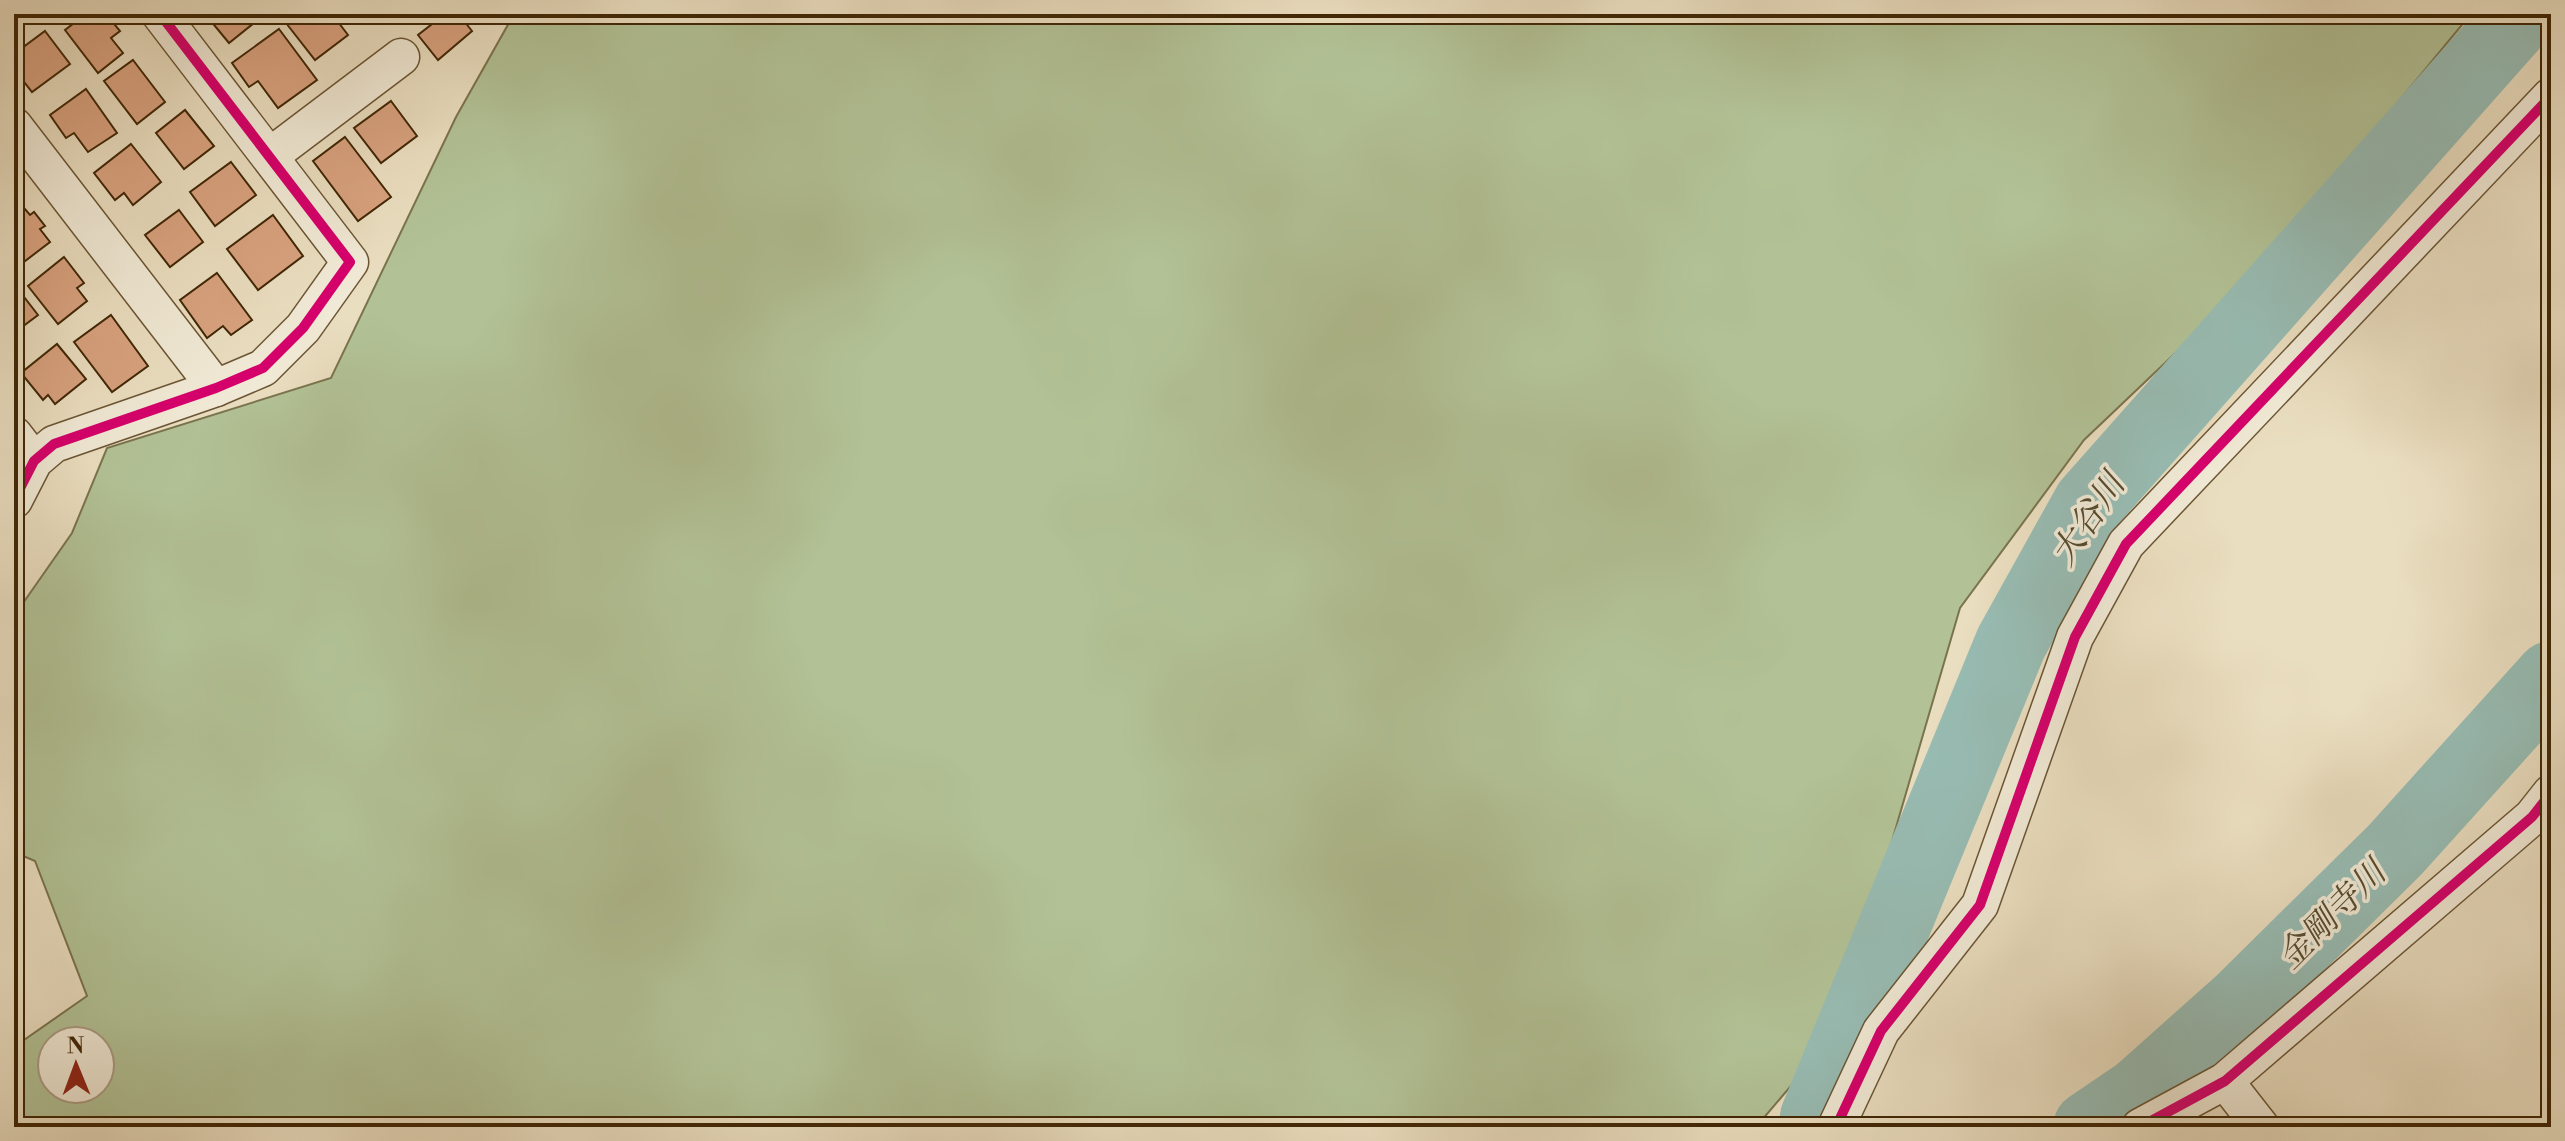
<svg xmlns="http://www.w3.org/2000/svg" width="2565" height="1141" viewBox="0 0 2565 1141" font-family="'Libre Bodoni','Noto Serif JP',serif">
<rect width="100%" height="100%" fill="#eadec0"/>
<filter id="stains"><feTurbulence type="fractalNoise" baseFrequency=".0025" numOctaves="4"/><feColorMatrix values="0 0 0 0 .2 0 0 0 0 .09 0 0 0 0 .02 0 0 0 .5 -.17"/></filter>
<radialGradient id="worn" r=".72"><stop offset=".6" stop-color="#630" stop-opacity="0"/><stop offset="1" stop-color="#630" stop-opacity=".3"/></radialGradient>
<!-- green -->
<path fill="#b2c296" stroke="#7a744e" stroke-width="2" fill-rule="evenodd" d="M514,14H2471L2247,285L2084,440L1960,608L1836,1033L1756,1127H14V1047L87,996L35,861L14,852V616L72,533L107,448L331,378L456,117ZM52,1041H100V1089H52Z"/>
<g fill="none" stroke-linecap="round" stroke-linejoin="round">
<!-- river -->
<g stroke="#98bcb3" stroke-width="72">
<polyline points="1815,1127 1816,1117 2011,643 2089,503 2522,14"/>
<polyline points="2089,1127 2139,1093 2241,1002 2395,850 2551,677"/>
</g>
</g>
<!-- building -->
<g fill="#d8a27f" stroke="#412706" stroke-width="2">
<polygon points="86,14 106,14 120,31 111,38 123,53 98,73 65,30"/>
<polygon points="205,14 263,14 264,15 229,43"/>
<polygon points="297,14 332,14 348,35 315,60 286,23"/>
<polygon points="445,14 449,17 452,14 457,18 460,16 472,31 438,60 418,35"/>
<polygon points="279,29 317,80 278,108 258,81 249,87 232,63"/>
<polygon points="45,31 70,64 32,92 14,69 14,54"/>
<polygon points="133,60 165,102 137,124 104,81"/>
<polygon points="86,89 117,133 88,152 74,133 66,138 50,115"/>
<polygon points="391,101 417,136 381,163 354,128"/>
<polygon points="185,110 214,146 184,169 156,133"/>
<polygon points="345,137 391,197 358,221 313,161"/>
<polygon points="131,144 161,182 133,205 124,193 115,200 94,173"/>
<polygon points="231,162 256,195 215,226 190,192"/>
<polygon points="18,201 30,215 34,212 45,226 40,229 50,242 16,268 14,265 14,205"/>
<polygon points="179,210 203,242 170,267 145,235"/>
<polygon points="273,215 303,256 258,290 227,249"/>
<polygon points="64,257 84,283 77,288 87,301 58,324 28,286"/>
<polygon points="217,273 252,320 231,335 223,326 207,338 180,300"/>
<polygon points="14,284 38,315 14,333"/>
<polygon points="111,315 148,366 112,392 74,342"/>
<polygon points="57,344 86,379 55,404 48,395 43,400 21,373"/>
</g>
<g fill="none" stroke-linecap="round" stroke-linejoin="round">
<!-- minor casing -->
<g stroke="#6b5534" stroke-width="39">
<g id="minor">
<polyline points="14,126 216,388"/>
<polyline points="270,156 401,57"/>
<polyline points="14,435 34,461"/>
<polyline points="14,500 34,461 54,444 216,388 263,368 303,328 350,262 160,14"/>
<polyline points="2225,1081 2261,1127"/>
<polyline points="1836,1127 1881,1031 1980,905 2075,637 2126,544 2551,96"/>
<polyline points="2140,1127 2225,1081 2532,817 2551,793"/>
</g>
</g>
<!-- minor -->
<use href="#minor" stroke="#f1ead6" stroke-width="36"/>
<!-- cycleway casing -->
<g stroke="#f1ead6" stroke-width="15">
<g id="cycleway">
<polyline points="14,500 34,461 54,444 216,388 263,368 303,328 350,262 160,14"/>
<polyline points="1836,1127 1881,1031 1980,905 2075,637 2126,544 2551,96"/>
<polyline points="2140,1127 2225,1081 2532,817 2551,793"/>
</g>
</g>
<!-- cycleway -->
<use href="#cycleway" stroke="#d6006c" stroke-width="10"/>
</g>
<g text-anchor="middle" stroke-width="7" stroke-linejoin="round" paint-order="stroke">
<!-- water labels -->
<g font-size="34" font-style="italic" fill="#574c31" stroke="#f1ead6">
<text transform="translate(2087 519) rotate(-56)" y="12">大谷川</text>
<text transform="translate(2331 914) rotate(-45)" y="12">金剛寺川</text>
</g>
</g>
<!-- margin -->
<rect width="2565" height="1141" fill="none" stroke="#eadec0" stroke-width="48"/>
<rect x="16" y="16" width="2533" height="1109" fill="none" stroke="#412706" stroke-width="4"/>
<rect x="24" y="24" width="2517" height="1093" fill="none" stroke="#412706" stroke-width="2"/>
<!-- north arrow -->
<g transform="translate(76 1065) rotate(359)"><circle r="38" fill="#f1ead6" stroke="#ab9c83" stroke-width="2"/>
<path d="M0-6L14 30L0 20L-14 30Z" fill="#8f2418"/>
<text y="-12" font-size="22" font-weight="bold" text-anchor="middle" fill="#412706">N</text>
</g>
<rect width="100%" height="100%" filter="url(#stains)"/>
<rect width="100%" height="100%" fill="url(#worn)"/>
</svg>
